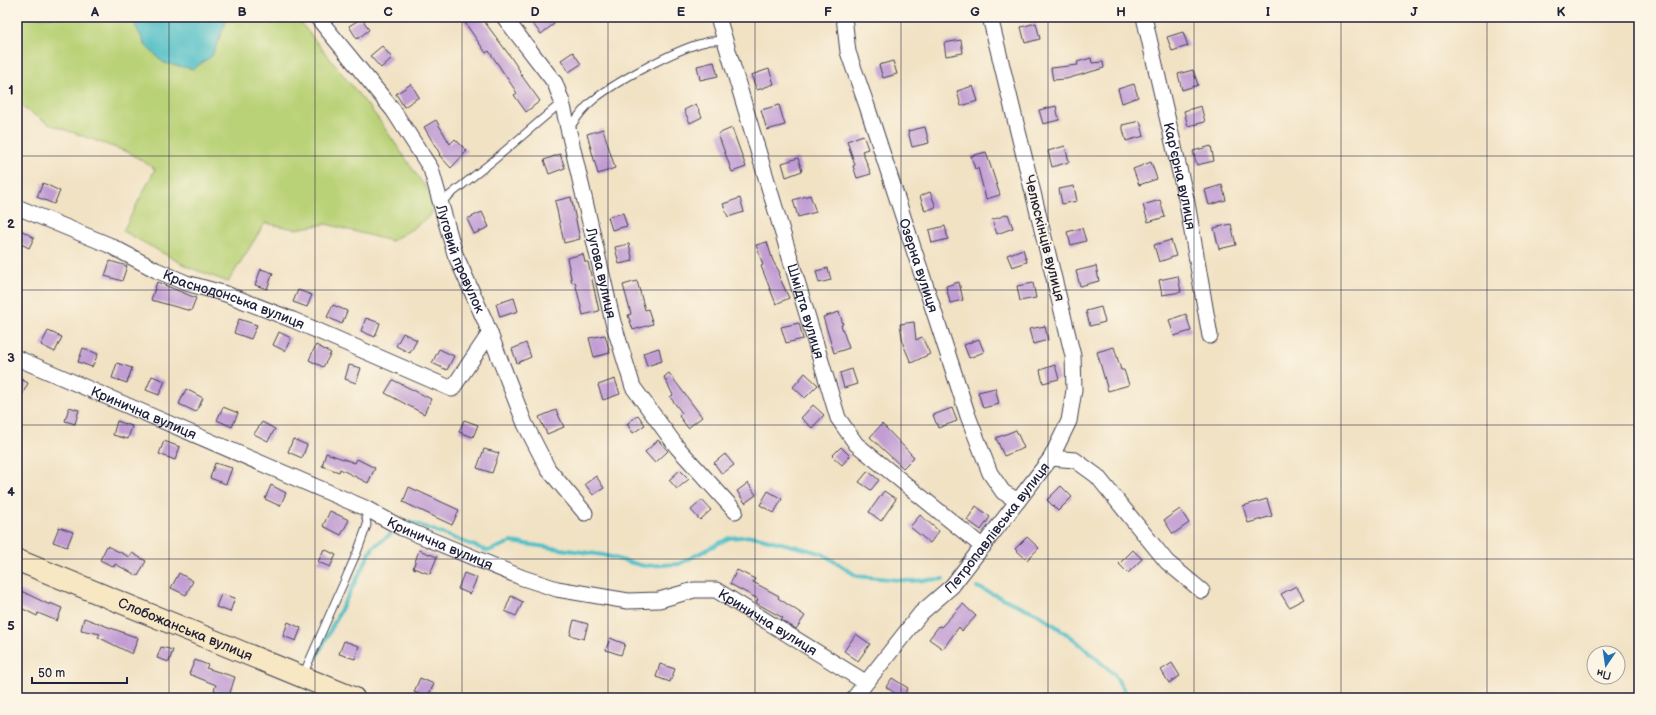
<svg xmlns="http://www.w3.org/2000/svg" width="1656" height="715" viewBox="0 0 1656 715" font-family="'Balsamiq Sans',sans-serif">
<rect width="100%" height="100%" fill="#fcf5e5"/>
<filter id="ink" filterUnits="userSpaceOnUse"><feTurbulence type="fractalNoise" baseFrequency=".025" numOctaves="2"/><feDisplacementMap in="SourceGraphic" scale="8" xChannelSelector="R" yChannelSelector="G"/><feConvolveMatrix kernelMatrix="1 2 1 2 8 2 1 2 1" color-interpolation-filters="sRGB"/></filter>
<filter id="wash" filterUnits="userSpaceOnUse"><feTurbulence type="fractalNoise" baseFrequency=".012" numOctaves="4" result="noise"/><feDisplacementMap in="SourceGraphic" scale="16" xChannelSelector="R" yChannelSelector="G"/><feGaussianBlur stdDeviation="0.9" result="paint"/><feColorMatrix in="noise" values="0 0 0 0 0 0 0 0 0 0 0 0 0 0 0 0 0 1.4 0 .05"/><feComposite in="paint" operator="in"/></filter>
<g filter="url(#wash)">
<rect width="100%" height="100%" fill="#f1e2c4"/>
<!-- green -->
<polygon fill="#b9d277" stroke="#6e7a59" points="20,17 131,17 146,46 212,56 228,17 296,17 377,117 434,200 431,215 412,229 391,241 326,224 295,229 265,223 228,282 188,267 123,231 155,169 130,153 49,124 17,104 17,22"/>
<!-- water -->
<polygon fill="#51bfc7" stroke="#3a7081" points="131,17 228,17 212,56 193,69 164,63 146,46"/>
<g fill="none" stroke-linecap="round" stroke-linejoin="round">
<!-- stream -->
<g stroke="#51bfc7" stroke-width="4">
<polyline points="409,521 488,551 511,542 603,555 644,566 679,564 729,538 753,536 821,553 857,576 910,581 943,579"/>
<polyline points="977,587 1038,614 1074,639 1114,674 1129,698"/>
<polyline points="316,658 373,547 391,534"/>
</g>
</g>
<g id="blocks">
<!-- building -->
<g fill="#c19dd4">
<polygon points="461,17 481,17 510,56 520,71 519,72 540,101 526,112 514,95 517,93 489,51 486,53"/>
<polygon points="540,17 549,17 554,24 541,34 532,23"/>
<polygon points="362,18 369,30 357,39 349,26"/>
<polygon points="1036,23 1040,39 1025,43 1021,27"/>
<polygon points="1183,32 1188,46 1172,51 1167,37"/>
<polygon points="961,40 963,53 946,56 944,43"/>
<polygon points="382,46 392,58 381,68 370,56"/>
<polygon points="573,52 581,64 569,72 561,60"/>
<polygon points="1091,58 1092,63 1103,62 1104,68 1066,79 1053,80 1051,68 1078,65 1077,62"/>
<polygon points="893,61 897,74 883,78 879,65"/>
<polygon points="714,62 718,76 700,80 697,66"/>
<polygon points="769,69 774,84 757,90 751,75"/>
<polygon points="1193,70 1198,85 1182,90 1178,74"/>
<polygon points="411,84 419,97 404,107 396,94"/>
<polygon points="1134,84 1138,97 1122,103 1118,89"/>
<polygon points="973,86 978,101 961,106 957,91"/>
<polygon points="696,104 702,117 690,123 684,110"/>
<polygon points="779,105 785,125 767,130 761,110"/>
<polygon points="1056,106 1059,120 1043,124 1039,110"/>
<polygon points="1201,106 1205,122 1188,126 1184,111"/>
<polygon points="436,120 450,144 455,139 467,151 451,168 439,155 440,154 424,127"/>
<polygon points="1140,121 1144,136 1126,141 1122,125"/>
<polygon points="925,127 929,143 912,147 908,131"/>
<polygon points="732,128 746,167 732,172 718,134"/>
<polygon points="603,129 615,168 598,174 587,134"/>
<polygon points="863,135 868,149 862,151 871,174 857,178 853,166 855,165 847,141"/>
<polygon points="1065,146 1069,162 1052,167 1048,151"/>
<polygon points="1211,146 1214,161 1197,165 1193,151"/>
<polygon points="986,152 1000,195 986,199 978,168 975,169 971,156"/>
<polygon points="560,154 565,168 549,174 544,160"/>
<polygon points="798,158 802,171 786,177 782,163"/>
<polygon points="1151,162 1157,179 1139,185 1133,169"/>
<polygon points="43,183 60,191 54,204 37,197"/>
<polygon points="1222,185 1226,200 1209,205 1205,190"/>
<polygon points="1074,186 1077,201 1062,204 1059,189"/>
<polygon points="930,192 936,207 925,211 920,196"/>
<polygon points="810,195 816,212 798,217 793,200"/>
<polygon points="571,197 580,239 564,243 555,201"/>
<polygon points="740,198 744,212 728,217 723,204"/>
<polygon points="1160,200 1165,217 1148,222 1143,205"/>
<polygon points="482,212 489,227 474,234 467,219"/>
<polygon points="623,213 627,226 612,230 608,217"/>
<polygon points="1008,214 1013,228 997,234 992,220"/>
<polygon points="1231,224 1236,245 1219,249 1214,228"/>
<polygon points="945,226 948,239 932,243 929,230"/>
<polygon points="1082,228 1086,241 1071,245 1067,232"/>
<polygon points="21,230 34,238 29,248 17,242 17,236"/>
<polygon points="1171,240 1176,256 1159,262 1154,245"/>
<polygon points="767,242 773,261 780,273 778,274 789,298 776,304 761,266 763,265 756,245"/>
<polygon points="629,244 633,261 619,264 615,247"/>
<polygon points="1023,249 1027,262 1012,267 1007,255"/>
<polygon points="583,254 585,262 588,262 599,311 583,315 575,282 572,283 567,258"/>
<polygon points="110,261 127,266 122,281 105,276"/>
<polygon points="1096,266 1099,281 1080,286 1076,271"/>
<polygon points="828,268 831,280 819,283 816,271"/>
<polygon points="261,269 273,273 267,289 255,285"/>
<polygon points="1178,276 1181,292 1162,295 1159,280"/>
<polygon points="637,281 645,310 648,309 653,324 633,330 628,315 631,314 623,285"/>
<polygon points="157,282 196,298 191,311 151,300"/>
<polygon points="959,282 963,300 950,303 946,286"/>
<polygon points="1033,283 1036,298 1020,301 1017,286"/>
<polygon points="298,290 312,295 307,307 293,302"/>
<polygon points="514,298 518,311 500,317 496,304"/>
<polygon points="333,305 347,311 342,324 327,317"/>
<polygon points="1101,307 1105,322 1090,326 1086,311"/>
<polygon points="839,312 843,324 841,325 849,348 834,353 823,317"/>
<polygon points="1186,314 1191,331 1174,336 1169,320"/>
<polygon points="366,318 380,323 375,337 361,331"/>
<polygon points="239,319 257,325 251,339 234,333"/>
<polygon points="914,322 916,340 922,337 930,354 911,363 903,344 900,324"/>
<polygon points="799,323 803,339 786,343 781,327"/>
<polygon points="1045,326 1048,340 1033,344 1029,329"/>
<polygon points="48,331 62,337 55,352 41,345"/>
<polygon points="279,332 291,338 285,351 273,345"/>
<polygon points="403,333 417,340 410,353 396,346"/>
<polygon points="605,335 610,353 594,357 589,338"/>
<polygon points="979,339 984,352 969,358 964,345"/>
<polygon points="526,343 531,357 517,363 512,349"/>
<polygon points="316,345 331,353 323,367 309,360"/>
<polygon points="1114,347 1121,370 1124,370 1129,385 1108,391 1097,352"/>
<polygon points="83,348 98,354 92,367 78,362"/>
<polygon points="659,348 662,361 647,366 643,353"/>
<polygon points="439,349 454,356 447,370 432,363"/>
<polygon points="117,363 132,368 127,383 112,378"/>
<polygon points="349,365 361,368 356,383 345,379"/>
<polygon points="1055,365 1059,379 1043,383 1040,370"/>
<polygon points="852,369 857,384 844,388 840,373"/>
<polygon points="669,373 702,417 688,428 679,416 682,413 670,397 673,395 664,377"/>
<polygon points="805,373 818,385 805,398 793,387"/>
<polygon points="152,376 165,381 159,395 146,390"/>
<polygon points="17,377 28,383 17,405"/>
<polygon points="615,379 620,394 603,400 598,385"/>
<polygon points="393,380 431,399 424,414 385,393"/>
<polygon points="995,388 999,404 983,408 978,392"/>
<polygon points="186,389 203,398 196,412 179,404"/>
<polygon points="813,405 824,415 812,428 801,418"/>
<polygon points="69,407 79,410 75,424 65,421"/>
<polygon points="223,407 238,413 232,427 217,420"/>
<polygon points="952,408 957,421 938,428 933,415"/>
<polygon points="556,410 564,427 547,434 539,417"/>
<polygon points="638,415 645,425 633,433 627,424"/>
<polygon points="464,420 478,425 473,437 459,432"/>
<polygon points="117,421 132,426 128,439 113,435"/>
<polygon points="262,422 275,429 268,441 254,434"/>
<polygon points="882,424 914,457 903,468 870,437"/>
<polygon points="1016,430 1024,448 1004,456 996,438"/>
<polygon points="293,439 307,445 302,458 288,452"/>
<polygon points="658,440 668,451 655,463 645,452"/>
<polygon points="164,441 180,447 175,460 159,454"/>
<polygon points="841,447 850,456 842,465 832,456"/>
<polygon points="484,449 499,453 492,473 477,468"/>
<polygon points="326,453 355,463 357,459 375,468 368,483 340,469 339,472 322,466"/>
<polygon points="725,454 734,465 722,474 714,463"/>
<polygon points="215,463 232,468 226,484 210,478"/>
<polygon points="680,470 689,479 677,489 669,480"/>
<polygon points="868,471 879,480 871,490 859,482"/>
<polygon points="596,476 604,488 593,495 585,484"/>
<polygon points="748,483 756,495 745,503 737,491"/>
<polygon points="271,485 286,493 280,506 265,499"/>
<polygon points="1061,486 1072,497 1058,511 1047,500"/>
<polygon points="409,487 459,510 452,525 403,502"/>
<polygon points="768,491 782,499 774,513 760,505"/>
<polygon points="884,491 896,499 881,521 869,512"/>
<polygon points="1267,499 1272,516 1248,523 1243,506"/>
<polygon points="702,500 711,510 700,520 691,510"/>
<polygon points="976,506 990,517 981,530 967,520"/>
<polygon points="1180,509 1189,523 1173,534 1164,520"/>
<polygon points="330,511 349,520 341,535 323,526"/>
<polygon points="920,515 939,531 930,543 910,527"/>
<polygon points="59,527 73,532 67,547 53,542"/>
<polygon points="1027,537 1039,548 1027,560 1015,549"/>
<polygon points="107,546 130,557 132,553 146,561 138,576 115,564 114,567 100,560"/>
<polygon points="324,549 336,555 330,567 318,562"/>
<polygon points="419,550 437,557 430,574 413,568"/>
<polygon points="1133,550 1142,559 1128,573 1119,564"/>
<polygon points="737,570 755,579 753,582 779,596 778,598 805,616 796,629 781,620 783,618 756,603 758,599 730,584"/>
<polygon points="179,573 193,581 186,595 171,588"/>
<polygon points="464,573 477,578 470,594 458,589"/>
<polygon points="1296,586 1304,599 1289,607 1281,594"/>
<polygon points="17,589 50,605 50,603 62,608 57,621 38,613 37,616 17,606"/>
<polygon points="221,594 235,598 230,612 216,607"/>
<polygon points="511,596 523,602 516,616 505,611"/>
<polygon points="963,604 976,616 962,631 959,627 943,649 929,639 939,626 941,627"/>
<polygon points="84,618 138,638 132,654 98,637 100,634 81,630"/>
<polygon points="574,620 588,624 584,639 570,635"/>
<polygon points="288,622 301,628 296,641 283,636"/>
<polygon points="856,634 870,644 858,661 844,651"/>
<polygon points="610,638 625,644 621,655 606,650"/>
<polygon points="344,641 359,646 355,659 339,654"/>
<polygon points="161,647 173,650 169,662 157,658"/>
<polygon points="195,660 208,665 206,668 235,677 229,696 214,690 216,685 189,674"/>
<polygon points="1172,663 1180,676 1169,683 1161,670"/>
<polygon points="660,664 675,669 670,682 656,677"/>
<polygon points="420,678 434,684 427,698 414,692"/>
<polygon points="892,678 908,688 902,698 886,687"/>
</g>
</g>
</g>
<g filter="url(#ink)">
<use href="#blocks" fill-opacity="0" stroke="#413f50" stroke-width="1"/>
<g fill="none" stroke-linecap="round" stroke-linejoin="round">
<!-- lane casing -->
<g stroke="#413f50" stroke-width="9">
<g id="lane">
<path d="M569,129C576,119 582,110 590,103C612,83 678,48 706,42C712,40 719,41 725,41"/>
<polyline points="441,202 494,160 562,102"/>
<polyline points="303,675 358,550 367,525 365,509"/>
</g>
</g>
<!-- street casing -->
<g stroke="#413f50" stroke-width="17">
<g id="street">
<path id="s1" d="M317,17L393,110L431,169L455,254L485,321L525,424L548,469L585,513"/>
<path id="s2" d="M504,17L555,83L562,102L613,322L633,387L677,447L735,511"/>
<path id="s3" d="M718,17L838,418L856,444L983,547"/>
<path id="s4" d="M844,17L848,52L867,106L968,416L990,473L1003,492L1018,501"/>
<path id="s5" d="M1144,17L1187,203L1210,336"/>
<path id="s6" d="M17,207L109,245L156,270L186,283L226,294L293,320L452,389L490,333"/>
<path id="s7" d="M17,358L365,508L402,528L523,578L557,589L628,601L659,600L694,590H716L865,682"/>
<polyline points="1051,458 1075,460 1097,476 1167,562 1202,591"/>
<path id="s8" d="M854,698L921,613L952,586L1051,458L1069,421L1074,390L1073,356L990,17"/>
</g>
</g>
<!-- secondary casing -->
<g stroke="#413f50" stroke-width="23">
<g id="secondary">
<path id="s9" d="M17,560L354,698"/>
</g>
</g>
<!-- lane -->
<use href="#lane" stroke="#fff" stroke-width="7"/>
<!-- street -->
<use href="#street" stroke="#fff" stroke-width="15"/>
<!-- secondary -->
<use href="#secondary" stroke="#f7e8c3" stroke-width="21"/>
</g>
</g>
<!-- grid -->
<path fill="none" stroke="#22223b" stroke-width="1" stroke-opacity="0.55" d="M169,17V698M315,17V698M462,17V698M608,17V698M755,17V698M901,17V698M1048,17V698M1194,17V698M1341,17V698M1487,17V698M17,156H1639M17,290H1639M17,425H1639M17,559H1639"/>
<g text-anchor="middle" stroke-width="4" stroke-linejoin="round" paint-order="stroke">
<!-- street labels -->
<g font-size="14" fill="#22223b" stroke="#fcf5e5">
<text dy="5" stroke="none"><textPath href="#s5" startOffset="163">Кар'єрна вулиця</textPath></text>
<text transform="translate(1045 238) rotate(76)" y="5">Челюскінців вулиця</text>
<text dy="5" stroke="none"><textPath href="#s1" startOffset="285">Луговий провулок</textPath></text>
<text dy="5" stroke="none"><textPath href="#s4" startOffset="260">Озерна вулиця</textPath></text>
<text dy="5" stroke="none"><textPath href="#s2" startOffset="279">Лугова вулиця</textPath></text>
<text dy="5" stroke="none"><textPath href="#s6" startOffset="236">Краснодонська вулиця</textPath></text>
<text dy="5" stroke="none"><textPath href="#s3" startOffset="307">Шмідта вулиця</textPath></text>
<text dy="5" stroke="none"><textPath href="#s7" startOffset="138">Кринична вулиця</textPath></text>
<text dy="5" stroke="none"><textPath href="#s8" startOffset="223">Петропавлівська вулиця</textPath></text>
<text dy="5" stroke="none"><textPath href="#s7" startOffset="462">Кринична вулиця</textPath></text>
<text dy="5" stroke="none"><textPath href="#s7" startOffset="810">Кринична вулиця</textPath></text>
<text dy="5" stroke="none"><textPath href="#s9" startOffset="182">Слобожанська вулиця</textPath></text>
</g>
</g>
<!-- margin -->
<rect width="1656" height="715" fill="none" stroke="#fcf5e5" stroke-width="44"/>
<!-- north arrow -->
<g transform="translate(1606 665) rotate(193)"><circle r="19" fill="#fcf5e5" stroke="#a5a1a1"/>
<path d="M0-3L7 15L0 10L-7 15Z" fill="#1f6fb2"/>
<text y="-6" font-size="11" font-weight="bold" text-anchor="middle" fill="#22223b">Пн</text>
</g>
<!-- scale -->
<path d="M32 677v6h95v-6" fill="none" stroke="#22223b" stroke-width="2"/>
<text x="38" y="677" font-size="12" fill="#22223b" stroke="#fcf5e5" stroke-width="3" paint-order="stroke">50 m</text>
<rect x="22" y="22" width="1612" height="671" fill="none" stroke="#22223b" stroke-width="1.5"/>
<g font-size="13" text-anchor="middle" font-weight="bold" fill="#22223b">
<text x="95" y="16">A</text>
<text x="242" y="16">B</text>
<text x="388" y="16">C</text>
<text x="535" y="16">D</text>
<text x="681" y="16">E</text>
<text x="828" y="16">F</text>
<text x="975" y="16">G</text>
<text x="1121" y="16">H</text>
<text x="1268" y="16">I</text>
<text x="1414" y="16">J</text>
<text x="1561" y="16">K</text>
<text x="11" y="94">1</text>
<text x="11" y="228">2</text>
<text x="11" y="362">3</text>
<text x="11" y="496">4</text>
<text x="11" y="630">5</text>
</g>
</svg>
